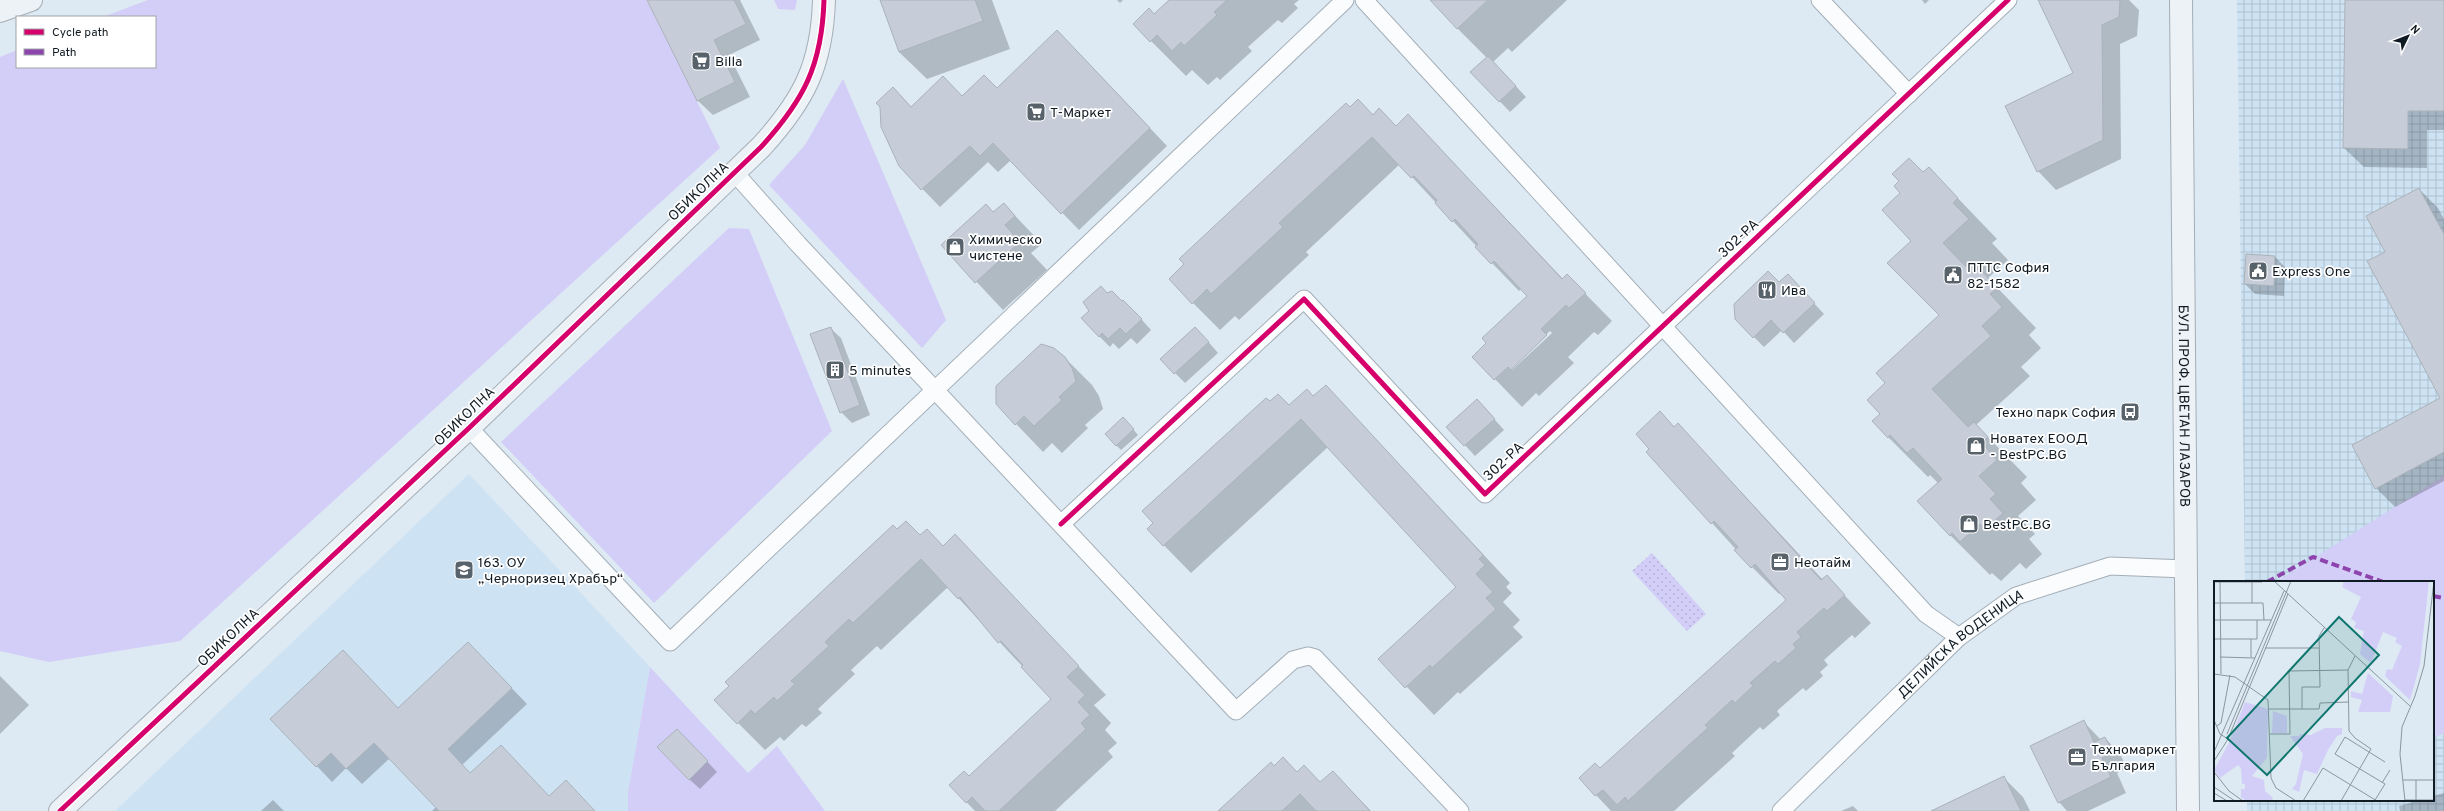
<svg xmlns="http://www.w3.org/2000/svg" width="2444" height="811" viewBox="0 0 2444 811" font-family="Overpass,sans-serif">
<defs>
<pattern id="industrial-grid" width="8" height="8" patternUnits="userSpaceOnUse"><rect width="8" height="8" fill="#cde2f3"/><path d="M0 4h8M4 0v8" fill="none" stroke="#afc1d0"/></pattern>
<pattern id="park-dots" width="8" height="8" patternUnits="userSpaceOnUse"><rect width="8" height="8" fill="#d3cef7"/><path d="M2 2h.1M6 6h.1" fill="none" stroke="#b4b0d3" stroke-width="1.8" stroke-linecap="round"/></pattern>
</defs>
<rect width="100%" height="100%" fill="#dde9f3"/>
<!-- built -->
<polygon fill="#cde2f3" points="469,474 650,667 628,792 628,811 115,811"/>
<!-- industrial -->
<polygon fill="url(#industrial-grid)" points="2237,0 2444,0 2444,811 2247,811 2247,800 2433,800 2433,582 2245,582"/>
<!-- grass -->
<g fill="#d3cef7">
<polygon points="148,0 647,0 720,148 180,641 49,662 0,651 0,57 17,50 17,67 155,67 155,17 103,17"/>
<polygon points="774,0 797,0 795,10 778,9"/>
<polygon points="843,79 946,320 922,348 769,185 805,145"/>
<polygon points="729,228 749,229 832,431 654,603 501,442"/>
<polygon points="2444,476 2444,733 2433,738 2433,582 2276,582"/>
<polygon points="650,667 748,773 777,746 825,811 628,811 628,792"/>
</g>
<!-- park -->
<polygon fill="url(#park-dots)" points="1652,553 1706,614 1687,631 1632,571"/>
<!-- shadow -->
<g fill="#0003" fill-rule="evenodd">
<polygon points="648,0 740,0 760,40 729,55 750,97 713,115 697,100"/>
<polygon points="881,0 992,0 1010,49 927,79 899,52"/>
<polygon points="1117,0 1123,0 1120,3"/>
<polygon points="1171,0 1299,0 1294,4 1298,8 1282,23 1278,20 1248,47 1252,51 1220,80 1217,77 1208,85 1192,70 1186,76 1134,24 1154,15"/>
<polygon points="1440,0 1567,0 1512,52 1508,48 1493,62 1526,97 1510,112 1472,72 1487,58 1457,28"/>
<polygon points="1922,0 1929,0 1925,4"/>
<polygon points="2042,0 2129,0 2139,10 2137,36 2120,44 2121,159 2056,190 2038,171 2074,73"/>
<polygon points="2346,0 2444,0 2444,130 2427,130 2427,168 2364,167 2344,148"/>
<polygon points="1075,49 1167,146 1079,230 1011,160 998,172 988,162 940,207 899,165 893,89 912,108 963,97 997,89"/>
<path d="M1350,108L1396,127L1408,115L1563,279L1567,275L1612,321L1598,335L1594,332L1568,357L1574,363L1539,396L1536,393L1522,407L1495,379L1488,343L1528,296L1521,289L1519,291L1492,263L1400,164L1306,252L1309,255L1239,320L1235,316L1220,330L1193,303ZM1550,331L1552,333L1512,370L1511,369Z"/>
<polygon points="1929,168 1997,239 1992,243 2008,260 1988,278 2036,328 2029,335 2041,348 2021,367 2030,376 1976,425 2027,477 2021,483 2036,500 2018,516 2035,534 2029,539 2042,554 2026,569 2020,563 2001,581 1992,573 1990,575 1950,535 1938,483 1930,475 1928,477 1888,437 1881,414 1887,383 1940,315 1912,242 1923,173"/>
<polygon points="2419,189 2438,208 2444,219 2444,481 2395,507 2376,488 2442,399 2386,252"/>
<polygon points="1004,204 1042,244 1031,253 1047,270 1003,310 942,245 993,213"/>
<polygon points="2275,257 2285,267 2284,296 2255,294 2245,284"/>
<polygon points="1798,286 1824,314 1794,343 1782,330 1764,347 1736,319 1734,310 1737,301"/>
<polygon points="1107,294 1134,311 1151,330 1137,344 1131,338 1119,349 1113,343 1110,347 1099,336"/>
<polygon points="830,328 841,338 870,415 852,423 841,412"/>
<polygon points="1205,338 1218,353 1185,383 1161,359"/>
<polygon points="1064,357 1092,385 1099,396 1103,409 1085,425 1088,428 1062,453 1052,443 1043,452 997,404"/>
<polygon points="1326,386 1510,583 1506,587 1512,593 1503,602 1520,620 1513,627 1523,637 1460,694 1458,692 1434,715 1380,659 1458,587 1328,447 1191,573 1148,529 1270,403 1289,406 1314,397"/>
<polygon points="1487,411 1504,430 1475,456 1448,427"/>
<polygon points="1660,413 1675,428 1678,424 1823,580 1827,577 1871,623 1855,638 1852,635 1824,660 1828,665 1820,672 1823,676 1806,691 1803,688 1777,711 1780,715 1763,730 1760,727 1732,753 1735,756 1674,811 1611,811 1580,778 1600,769 1788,600 1781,593 1779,594 1752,567 1712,523 1651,449"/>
<polygon points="1128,423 1138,435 1121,450 1116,445"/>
<polygon points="897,530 920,536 943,547 955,536 1106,695 1094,705 1111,723 1105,730 1117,743 1108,751 1113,757 1055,811 975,811 950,785 969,777 1053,699 948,587 881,650 877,646 851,670 855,674 818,709 822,713 806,727 802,724 784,741 780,737 765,750 738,723"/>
<polygon points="483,658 527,704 462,765 471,774 594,811 432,811 436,807 390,758 362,784 346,768 332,782 272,719 398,709"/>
<polygon points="0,676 29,705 0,734"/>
<polygon points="2083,721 2101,740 2105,738 2120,754 2127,768 2117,773 2126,793 2088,811 2067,811 2059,802"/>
<polygon points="687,740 717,772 700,789 689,779"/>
<polygon points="1274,767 1298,773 1321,783 1333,772 1371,811 1219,811"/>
<polygon points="2003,777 2023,797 2030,811 1933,811"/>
<polygon points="2444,793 2444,811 2400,811 2399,806 2420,800 2433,800 2433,796"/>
<polygon points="273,800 284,811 261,811"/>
<polygon points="1853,806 1858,811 1841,811"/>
</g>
<!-- building -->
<g fill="#c6cdd8" stroke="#aab2bb">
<polygon points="647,0 734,0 746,24 714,40 735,82 697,101"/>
<polygon points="880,0 975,0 983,21 899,52"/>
<polygon points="1169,0 1227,0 1214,12 1217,15 1184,46 1181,42 1172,51 1157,35 1150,42 1133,24 1149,8 1154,14"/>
<polygon points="1430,0 1488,0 1457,29"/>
<polygon points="2038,0 2120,0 2119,17 2102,25 2103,140 2037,172 2005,106 2073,73"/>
<polygon points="2345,0 2444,0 2444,111 2408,111 2408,149 2343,148"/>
<polygon points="1057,30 1150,128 1061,214 993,143 980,156 970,146 921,190 899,166 881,127 880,107 876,103 893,87 911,107 943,76 962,96 984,75 997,88"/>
<polygon points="1488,56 1516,86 1499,102 1470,72"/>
<polygon points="1358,99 1373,115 1379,108 1396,126 1408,114 1562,279 1567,274 1586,293 1569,308 1566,305 1541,329 1547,335 1511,370 1508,367 1494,380 1472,357 1486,343 1482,338 1527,296 1494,261 1491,264 1475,247 1478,244 1455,219 1452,222 1435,203 1437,200 1414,176 1411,178 1372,137 1279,223 1283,227 1211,294 1207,289 1192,304 1169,279 1184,264 1179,259 1346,103 1350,107"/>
<polygon points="1909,158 1923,172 1929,167 1958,198 1953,203 1969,219 1943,243 1973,274 1979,268 1997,288 1990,294 2002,307 1982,326 1991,336 1932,389 1968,427 1974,422 1988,437 1982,443 1997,460 1979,476 1996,494 1990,499 2003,513 1985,530 1980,524 1960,542 1952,533 1950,536 1917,501 1942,479 1913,448 1907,453 1890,435 1888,438 1872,421 1880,414 1867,400 1885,383 1876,373 1939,315 1887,263 1911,241 1882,210 1900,193 1894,186 1899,181 1892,174"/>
<polygon points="2419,188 2444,234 2444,452 2375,489 2352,445 2440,398 2367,261 2385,252 2366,216"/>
<polygon points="1004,203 1015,216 1005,225 1020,242 975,283 941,245 986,204 993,212"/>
<polygon points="2246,254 2275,256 2274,286 2244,284"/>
<polygon points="1768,271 1779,282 1788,274 1815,303 1783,333 1771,320 1753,338 1735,319 1734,304"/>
<polygon points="1101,286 1107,293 1112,291 1122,301 1123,300 1142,319 1126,334 1120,328 1108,339 1102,333 1099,337 1081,318 1089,311 1083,302"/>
<polygon points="831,327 860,405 840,413 810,334"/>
<polygon points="1195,327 1209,342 1174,374 1160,359"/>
<polygon points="1041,344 1054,348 1065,357 1072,368 1076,381 1059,397 1062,400 1034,426 1024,416 1015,425 996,404 996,386"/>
<polygon points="1326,385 1483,555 1479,559 1485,565 1476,574 1493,592 1486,598 1496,609 1432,668 1430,665 1405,688 1378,659 1456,587 1301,419 1163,546 1147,529 1153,523 1142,511 1266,398 1270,401 1278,394 1289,405 1307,389 1313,396"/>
<polygon points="1477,399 1495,419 1464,446 1446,427"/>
<polygon points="1660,411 1674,427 1678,423 1821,580 1827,575 1845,595 1827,611 1824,608 1797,632 1801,637 1793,644 1796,648 1778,664 1775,661 1750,683 1753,686 1735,703 1732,700 1705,725 1708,728 1690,744 1628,801 1625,797 1617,805 1603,790 1595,796 1579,778 1595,763 1600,768 1786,600 1755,564 1751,568 1734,550 1738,547 1714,521 1711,524 1646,452 1649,449 1636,434"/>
<polygon points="1123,417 1134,429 1116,446 1105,434"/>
<polygon points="906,521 920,535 927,529 943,546 955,534 1079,666 1067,677 1085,695 1078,702 1090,715 1081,723 1086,729 999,811 985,811 972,797 966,803 949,785 964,771 969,776 1051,699 1021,667 1023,665 1001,641 998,643 960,597 958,599 921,559 853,623 849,619 825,642 829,646 791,681 795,684 777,701 774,697 755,714 751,710 737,724 714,700 729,686 725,682 784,627 893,525 897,529"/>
<polygon points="468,642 512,688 448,749 470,773 501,745 549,796 566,780 595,811 439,811 374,743 346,769 331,753 316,767 270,719 343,650 398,708"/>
<polygon points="2084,720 2094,742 2105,737 2113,753 2102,758 2111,777 2058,803 2030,746"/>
<polygon points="677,729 708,761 689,780 657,747"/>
<polygon points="1283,757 1297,772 1304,765 1320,782 1333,771 1370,811 1316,811 1300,794 1282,811 1218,811 1271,762 1274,766"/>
<polygon points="2004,776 2021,811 1931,811"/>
</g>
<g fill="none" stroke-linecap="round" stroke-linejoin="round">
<!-- street casing -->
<g stroke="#a4aeb7" stroke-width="19">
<g id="street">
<polyline points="1364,0 1926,614 1959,637"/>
<polyline points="1820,0 1909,94"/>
<polyline points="734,172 798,244 1236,711 1293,660 1308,656 1315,658 1460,811"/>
<polyline points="469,428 670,642 1345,0"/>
<polyline points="1061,524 1304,299 1485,494 2008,0"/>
<path id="s1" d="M1781,811L1959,637L2016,596L2110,566L2185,569"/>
</g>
</g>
<!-- secondary casing -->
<g stroke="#a4aeb7" stroke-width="24">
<g id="secondary">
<path id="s2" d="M2181,0L2188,811"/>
<polyline points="0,11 31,0"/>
<path d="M60,811L469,428L761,147C804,100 822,65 824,0"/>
</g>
</g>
<!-- street -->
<use href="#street" stroke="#fafcfd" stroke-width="17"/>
<!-- secondary -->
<use href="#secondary" stroke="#ecf2f5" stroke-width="22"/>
<!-- quiet -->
<g stroke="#8e44ad" stroke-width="4" stroke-dasharray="8 4" stroke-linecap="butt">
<polyline points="2267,582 2313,557 2383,582"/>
<polyline points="2433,596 2444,598"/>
</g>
<!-- cycleway casing -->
<g stroke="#fff" stroke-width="8">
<g id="cycleway">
<polyline points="1061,524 1304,299 1485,494 2008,0"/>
<path d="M60,811L469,428L761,147C804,100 822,65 824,0"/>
</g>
</g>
<!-- cycleway -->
<use href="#cycleway" stroke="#d6006c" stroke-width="5"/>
</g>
<!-- icons -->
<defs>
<g id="supermarket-square" transform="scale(1)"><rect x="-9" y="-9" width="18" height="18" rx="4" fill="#58626b" stroke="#fff"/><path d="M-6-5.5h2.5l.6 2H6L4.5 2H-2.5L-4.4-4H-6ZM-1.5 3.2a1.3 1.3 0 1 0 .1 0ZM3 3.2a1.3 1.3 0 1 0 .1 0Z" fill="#fff"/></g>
<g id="shop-square" transform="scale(1)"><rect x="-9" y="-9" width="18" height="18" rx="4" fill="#58626b" stroke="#fff"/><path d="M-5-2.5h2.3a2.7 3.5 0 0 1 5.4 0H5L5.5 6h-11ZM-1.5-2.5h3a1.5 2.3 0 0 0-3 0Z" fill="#fff"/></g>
<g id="civic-square" transform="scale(1)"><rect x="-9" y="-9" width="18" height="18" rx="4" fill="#58626b" stroke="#fff"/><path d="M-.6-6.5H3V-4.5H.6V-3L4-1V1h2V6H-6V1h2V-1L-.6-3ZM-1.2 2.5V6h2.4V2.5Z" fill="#fff"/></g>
<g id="restaurant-square" transform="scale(1)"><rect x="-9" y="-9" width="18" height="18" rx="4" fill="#58626b" stroke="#fff"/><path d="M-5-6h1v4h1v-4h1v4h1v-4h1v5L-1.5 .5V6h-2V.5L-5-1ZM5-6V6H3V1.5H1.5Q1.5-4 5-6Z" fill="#fff"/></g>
<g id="building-square" transform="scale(1)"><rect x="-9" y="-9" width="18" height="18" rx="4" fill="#58626b" stroke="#fff"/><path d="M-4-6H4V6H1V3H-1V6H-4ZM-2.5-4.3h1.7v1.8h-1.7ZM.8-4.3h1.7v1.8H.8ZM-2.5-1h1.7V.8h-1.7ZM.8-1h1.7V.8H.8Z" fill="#fff"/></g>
<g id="bus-square" transform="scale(1)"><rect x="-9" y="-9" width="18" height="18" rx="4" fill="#58626b" stroke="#fff"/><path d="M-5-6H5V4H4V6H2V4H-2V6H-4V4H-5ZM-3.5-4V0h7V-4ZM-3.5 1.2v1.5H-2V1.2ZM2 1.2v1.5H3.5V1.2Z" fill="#fff"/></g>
<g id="office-square" transform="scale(1)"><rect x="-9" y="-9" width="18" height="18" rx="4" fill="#58626b" stroke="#fff"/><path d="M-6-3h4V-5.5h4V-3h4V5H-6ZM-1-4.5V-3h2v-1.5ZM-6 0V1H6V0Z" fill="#fff"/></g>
<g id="school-square" transform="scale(1)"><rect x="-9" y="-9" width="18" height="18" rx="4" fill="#58626b" stroke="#fff"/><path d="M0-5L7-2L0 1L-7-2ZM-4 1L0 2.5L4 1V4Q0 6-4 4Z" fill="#fff"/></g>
</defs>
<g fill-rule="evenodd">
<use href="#supermarket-square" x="701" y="61"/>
<use href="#supermarket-square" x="1036" y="112"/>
<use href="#shop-square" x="955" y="247"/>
<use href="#civic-square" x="2258" y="271"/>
<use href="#civic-square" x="1953" y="275"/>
<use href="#restaurant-square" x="1767" y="290"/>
<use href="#building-square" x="835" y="370"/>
<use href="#bus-square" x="2130" y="412"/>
<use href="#shop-square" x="1976" y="446"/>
<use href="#shop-square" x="1969" y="524"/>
<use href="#office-square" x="1780" y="562"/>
<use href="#school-square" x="464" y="570"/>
<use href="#office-square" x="2077" y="757"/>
</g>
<g text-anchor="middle" stroke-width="3.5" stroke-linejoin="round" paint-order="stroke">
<!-- poi labels -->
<g font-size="14" fill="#101a22" stroke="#fff" text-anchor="start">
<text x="715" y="66">Billa</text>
<text x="1050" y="117">Т-Маркет</text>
<text x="969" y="244">Химическо<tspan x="969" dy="16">чистене</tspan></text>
<text x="1967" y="272">ПТТС София<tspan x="1967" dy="16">82-1582</tspan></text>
<text x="2272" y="276">Express One</text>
<text x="1781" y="295">Ива</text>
<text x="849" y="375">5 minutes</text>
<text x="2116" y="417" text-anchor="end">Техно парк София</text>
<text x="1990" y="443">Новатех ЕООД<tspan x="1990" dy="16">- BestPC.BG</tspan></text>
<text x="1983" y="529">BestPC.BG</text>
<text x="478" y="567">163. ОУ<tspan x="478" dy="16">„Черноризец Храбър“</tspan></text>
<text x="1794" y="567">Неотайм</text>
<text x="2091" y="754">Техномаркет<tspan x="2091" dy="16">България</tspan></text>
</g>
<!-- street labels -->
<g font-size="14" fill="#101a22" stroke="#fff">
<text transform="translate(698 191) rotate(-44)" y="5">ОБИКОЛНА</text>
<text transform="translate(1738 238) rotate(-43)" y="5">302-РА</text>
<text dy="5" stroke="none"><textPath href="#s2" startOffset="406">БУЛ. ПРОФ. ЦВЕТАН ЛАЗАРОВ</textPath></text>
<text transform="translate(464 416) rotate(-44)" y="5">ОБИКОЛНА</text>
<text transform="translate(1503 461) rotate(-43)" y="5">302-РА</text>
<text transform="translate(228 637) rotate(-43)" y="5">ОБИКОЛНА</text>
<text dy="5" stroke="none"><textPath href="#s1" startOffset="246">ДЕЛИЙСКА ВОДЕНИЦА</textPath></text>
</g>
</g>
<!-- overview -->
<g transform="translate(2214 581)">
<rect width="220" height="220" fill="#dde9f3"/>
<path d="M130,0H215L206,83L196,119L171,95L173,88L178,89L188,65L181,61L183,57L169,51L157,82L146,73L150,50L140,47L142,41L137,38L147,16L128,6ZM154,92L179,115L176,131H144L148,119L137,116V110L148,113ZM31,121L54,128L53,177L38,195L50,199L51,210L59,217L58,220H32L27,216V208H31V203H28L27,187L24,184L6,197L0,189L15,162ZM59,130L73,135V152H58ZM111,147H128V153L123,155L114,169L103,193L90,189L85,211L78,208L82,203L89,173L76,155H85L86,153L97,154Z" fill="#d3cef7"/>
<path fill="none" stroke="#8b969f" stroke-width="1" d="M38,0V22M60,0L196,125M0,1H48M6,1L7,93M0,22H49L50,39M0,39H57M0,58H43V39M37,58V76M51,67H105M6,76L41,77M0,93L21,96L54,119L57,197L62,207L82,220M55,128H105L106,122L135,121M88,128V106H106L105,55L110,47M0,139L6,153L14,158M3,145L7,142L16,94M13,153L77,0M56,153H76L75,90L134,89M0,171L70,10M0,180L14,158L74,13M0,191L15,210L29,220M189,199H220M202,199V219M168,202L176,189M0,206L21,220M0,212L13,220M161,219L171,203L121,173L131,156L171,181M191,219H220M89,220L109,187L163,220M127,220L157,168L141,157L135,150L134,89L141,75M191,220L186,173L188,146L201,115L210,85L220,0"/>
<path fill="#0f766e" fill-opacity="0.15" stroke="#0f766e" stroke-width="2" d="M125,36L165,74L53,194L13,157Z"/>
<rect width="220" height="220" fill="none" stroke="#101a22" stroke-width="2"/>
</g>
<!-- legend -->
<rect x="16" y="16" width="140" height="52" fill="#ffffff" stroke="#9fa3a7"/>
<rect x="24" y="29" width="20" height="6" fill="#d6006c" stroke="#9fa3a7"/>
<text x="52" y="36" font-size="12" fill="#101a22">Cycle path</text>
<rect x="24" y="49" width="20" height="6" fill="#8e44ad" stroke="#9fa3a7"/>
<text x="52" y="56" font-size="12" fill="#101a22">Path</text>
<!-- north arrow -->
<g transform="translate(2408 36) rotate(47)" stroke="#ffffff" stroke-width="3" paint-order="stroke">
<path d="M0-3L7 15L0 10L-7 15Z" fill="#101a22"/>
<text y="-6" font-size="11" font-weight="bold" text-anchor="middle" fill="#101a22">N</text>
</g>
</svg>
